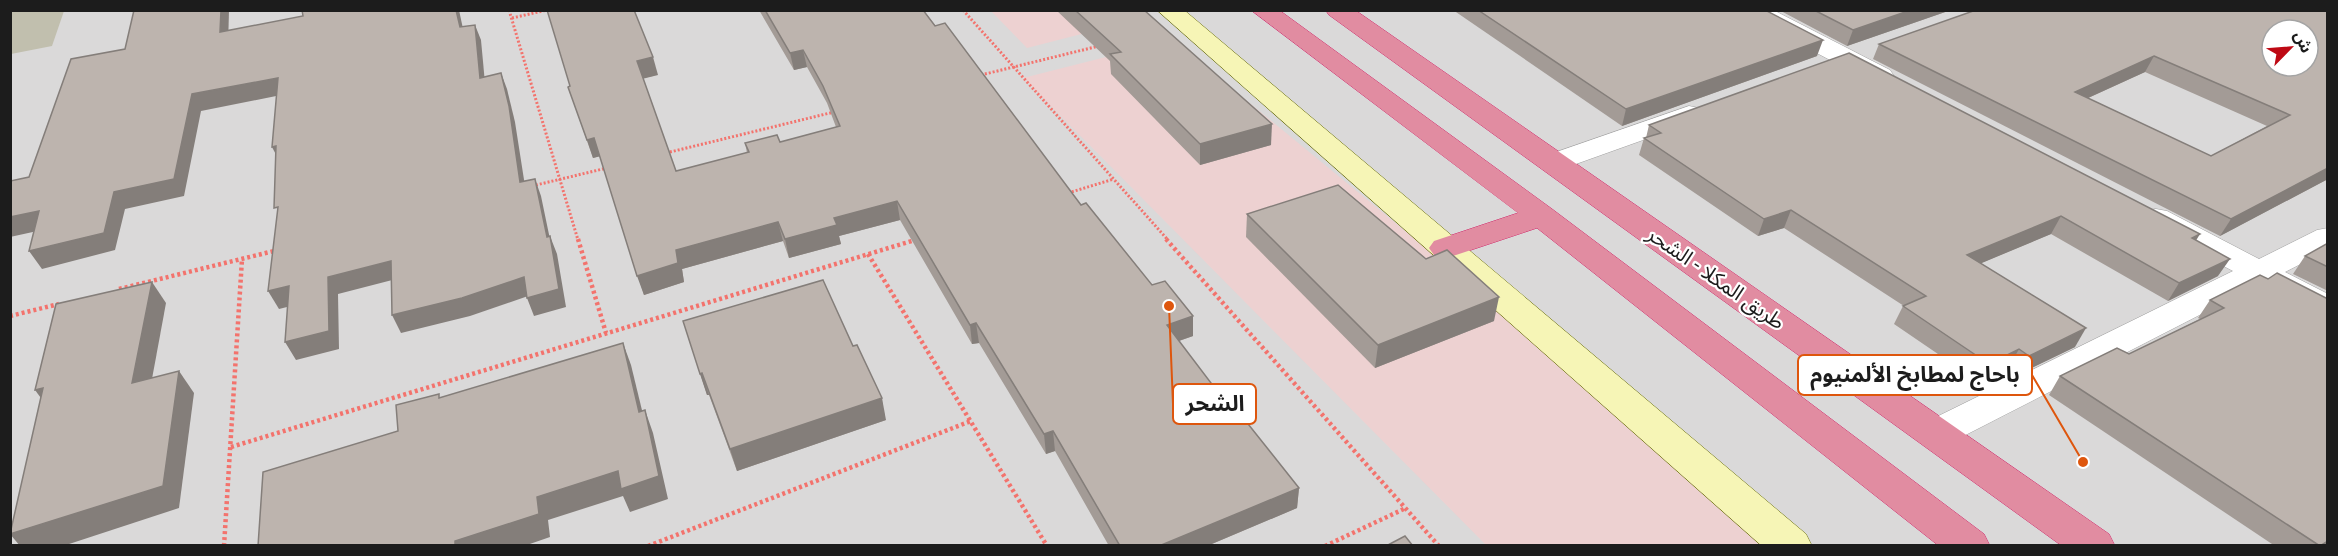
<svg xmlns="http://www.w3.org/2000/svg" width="2338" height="556" viewBox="0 0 2338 556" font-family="Roboto,'Noto Sans Arabic',sans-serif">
<rect width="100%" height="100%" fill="#ede8e2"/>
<!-- residential -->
<path fill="#dad9d9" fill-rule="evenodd" d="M10,11H2327V545H11ZM2272,30H2308V66H2272Z"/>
<!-- commercial -->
<g fill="#edd1d1">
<polygon points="1137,10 1144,18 1027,48 991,11"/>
<polygon points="1173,40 1787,545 1486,545 1023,78"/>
</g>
<!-- construction -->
<polygon fill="#c1bfae" points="11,10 64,11 52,46 11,54"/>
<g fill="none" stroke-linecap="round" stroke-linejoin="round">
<!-- street casing -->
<g stroke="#a0a0a0" stroke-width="1">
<g id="street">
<polygon points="1741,10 1773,10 1890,70 1894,76 1890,82 1881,84 1872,82 1744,15"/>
<polygon points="1689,106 1699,108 1703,114 1699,120 1562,169 1552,172 1542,169 1537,163 1542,157"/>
<polygon points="2156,209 2167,211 2259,259 2317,230 2328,228 2328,250 2285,272 2328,294 2328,319 2316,316 2258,285 1948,444 1935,448 1922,444 1916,434 1922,424 2233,271 2145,225 2140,218 2145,211"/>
</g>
</g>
<!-- secondary casing -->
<g stroke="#676c0a" stroke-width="1">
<polygon id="secondary" points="1157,10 1184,10 1806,534 1812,546 1762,546"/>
</g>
<!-- highway casing -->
<g stroke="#ce2c6d" stroke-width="1">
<g id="highway">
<polygon points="1251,10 1279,10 1552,209 1984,534 1990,546 1939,546 1537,228 1456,255 1445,258 1434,255 1429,248 1434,241 1518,213"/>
<polygon points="1326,10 1355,10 2109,534 2115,546 2062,546 1329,15"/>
</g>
</g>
<!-- path-far1 -->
<g stroke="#f3736d" stroke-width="3" stroke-dasharray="2 2" stroke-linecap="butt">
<polyline points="509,10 578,240"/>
<polyline points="963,10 1168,240"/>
<polyline points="512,18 547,10"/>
<polyline points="981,75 1099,46"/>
<polyline points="666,153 834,112"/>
<polyline points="532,186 607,168"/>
<polyline points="1068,193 1114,179"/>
</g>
<!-- path -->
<g stroke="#f3736d" stroke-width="4.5" stroke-dasharray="3 3" stroke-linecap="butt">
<polyline points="578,239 606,333"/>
<polyline points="1166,239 1439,546"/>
<polyline points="868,254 1047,546"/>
<polyline points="119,289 278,250"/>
<polyline points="10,316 59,304"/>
<polyline points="231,447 915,240"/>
<polyline points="224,546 242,259"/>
<polyline points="648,546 971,421"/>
<polyline points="1325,546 1406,508"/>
</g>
<!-- street -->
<use href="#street" fill="#fff" fill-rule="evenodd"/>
<!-- secondary -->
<use href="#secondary" fill="#f6f5b6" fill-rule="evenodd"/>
<!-- highway -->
<use href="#highway" fill="#e18ca1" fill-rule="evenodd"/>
</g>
<!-- wall -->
<g fill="#a39b96" fill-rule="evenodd">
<polygon points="759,10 923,10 1081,205 1193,336 1179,341 1217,391 1299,488 1297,508 1207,546 1109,546 1055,451 1046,454 979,343 972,344 900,220 839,236 841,244 789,258 783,241 682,269 684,282 644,295 600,156 593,158 568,87 658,75 643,78 676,171 747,153 745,143 780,142 836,127 827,103 807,67 794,70"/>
<polygon points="1056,10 1144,10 1271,145 1200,165 1111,74 1110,61"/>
<polygon points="1453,10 1765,10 1817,56 1622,126"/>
<polygon points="1779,10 1951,10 1847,46"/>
<path d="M2328,10V179L2220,236L1873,59L1879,44ZM2145,72L2267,126L2211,156L2088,98Z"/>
<polygon points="1649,125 2196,241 2218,276 2168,301 2051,234 1981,263 2075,347 2019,374 2009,367 1979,382 1894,324 1903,306 1904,306 1784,228 1758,236 1639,155 1644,138 1646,138"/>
<polygon points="1247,214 1494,321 1375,368 1246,237"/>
<polygon points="2328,243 2328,291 2293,274 2305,256"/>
<polygon points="2268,279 2328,546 2275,546 2049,395 2060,376 2129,354 2200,319 2198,318 2210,300"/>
<polygon points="683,321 886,420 737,471 709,395 707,395"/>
</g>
<!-- shaded-wall -->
<g fill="#847e7a">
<polygon points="221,10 229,10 228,47 220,32"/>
<polygon points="456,10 459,10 466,43 460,27"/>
<polygon points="1911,10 1951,10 1847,46 1853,30"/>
<polygon points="475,25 481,40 486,94 480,78"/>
<polygon points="1823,40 1817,56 1622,126 1626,109"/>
<polygon points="803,50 807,67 794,70 790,53"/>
<polygon points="2154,56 2145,72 2066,108 2075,92"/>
<polygon points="653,57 658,75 642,79 637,61"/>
<polygon points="501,73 507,89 515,122 527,199 520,182"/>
<polygon points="278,78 286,94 201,111 184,196 125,209 115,250 42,269 29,251 114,192 192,94"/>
<polygon points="1272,124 1271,145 1200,165 1200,144"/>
<polygon points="594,138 601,156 593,158 587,140"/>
<polygon points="276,146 281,164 272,147"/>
<polygon points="2328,168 2328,179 2220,236 2231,219"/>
<polygon points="535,179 541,196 552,249 550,236 557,254 566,307 534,316 527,298 547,237"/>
<polygon points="897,201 900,220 839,236 841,244 789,258 785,239 834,218"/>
<polygon points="1791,210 1784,228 1758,236 1764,219"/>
<polygon points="39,211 51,228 10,237 10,217"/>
<polygon points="2061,216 2051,234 1958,273 1967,255"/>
<polygon points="778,222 783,241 682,269 684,282 644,295 637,276 676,250"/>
<polygon points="2200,234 2189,252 2192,238"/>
<polygon points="2230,259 2218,276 2168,301 2179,283"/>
<polygon points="391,261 400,278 338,294 339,349 296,360 285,342 328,277"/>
<polygon points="524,277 531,295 470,316 401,333 392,315"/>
<polygon points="152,282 166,303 147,406 132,383"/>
<polygon points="289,286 299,304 279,309 268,291"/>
<polygon points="1499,297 1494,321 1375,368 1378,345"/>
<polygon points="1193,316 1193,336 1167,345 1167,325"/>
<polygon points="976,323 979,343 972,344 970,325"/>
<polygon points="2086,328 2075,347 2019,374 2029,356"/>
<polygon points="623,343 631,365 648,435 639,412"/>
<polygon points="2019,349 2009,367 1979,382 1989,364"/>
<polygon points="179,371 194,393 179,508 63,546 20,546 10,534"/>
<polygon points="702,373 709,395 707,395 700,374"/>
<polygon points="43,388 52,413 35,390"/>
<polygon points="882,398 886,420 737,471 730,449"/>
<polygon points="645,410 653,433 668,499 630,512 623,496 548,520 550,537 524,546 455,546 455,541 537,497"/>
<polygon points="1053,431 1055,451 1046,454 1044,434"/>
<polygon points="1299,488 1297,508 1207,546 1159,546"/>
<polygon points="2328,541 2328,546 2320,546"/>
</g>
<!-- building -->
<g fill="#bdb4ae" stroke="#847e7a" stroke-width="1.5" fill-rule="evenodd">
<polygon points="134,10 221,10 220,32 303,16 302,10 456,10 460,27 475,25 480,78 501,73 509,106 520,182 535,179 547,237 550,236 559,289 527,298 524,277 462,298 392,315 391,261 328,277 329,331 285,342 289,286 268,291 278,207 274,208 276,146 272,147 278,78 192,94 174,179 114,192 104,233 29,251 39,211 10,217 10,181 29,177 71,59 125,49"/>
<polygon points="547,10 634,10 653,57 637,61 676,171 749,152 745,143 777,135 780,142 840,126 823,86 803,50 790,53 765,10 923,10 935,26 945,23 1081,205 1086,203 1152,285 1165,281 1193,316 1167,325 1217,391 1221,390 1299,488 1159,546 1120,546 1053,431 1044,434 976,323 970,325 897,201 834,218 837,225 785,239 778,222 676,250 678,263 637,276 594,138 587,140 568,87 570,86"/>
<polygon points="1075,10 1144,10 1272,124 1200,144 1110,54 1121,52"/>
<polygon points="1478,10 1765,10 1823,40 1626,109"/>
<polygon points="1814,10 1911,10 1853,30"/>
<path d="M1976,10H2328V168L2231,219L1879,44ZM2272,30H2308V66H2272ZM2154,56L2290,115L2211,156L2075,92Z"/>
<polygon points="1849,53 2200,234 2192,238 2230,259 2179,283 2061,216 1967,255 2086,328 2029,356 2019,349 1989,364 1903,306 1926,296 1791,210 1764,219 1644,138 1661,133 1649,125"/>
<polygon points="1338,185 1426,259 1447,250 1499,297 1378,345 1247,214"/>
<polygon points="2328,243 2328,267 2305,256"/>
<polygon points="2277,273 2328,299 2328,541 2320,546 2060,376 2117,348 2129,354 2224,308 2210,300 2260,275 2268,279"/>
<polygon points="823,280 853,346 857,345 882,398 730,449 702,373 700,374 683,321"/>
<polygon points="152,282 132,383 179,371 163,486 10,534 43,388 35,390 56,304"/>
<polygon points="623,343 639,412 645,410 659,476 621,489 618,471 537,497 539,514 455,541 455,546 258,546 263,472 398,431 396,405 439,394 439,398"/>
<polygon points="1405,536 1413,546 1386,546"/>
</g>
<g text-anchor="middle" stroke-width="4.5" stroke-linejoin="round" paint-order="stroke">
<!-- street labels -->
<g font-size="21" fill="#1c1c1c" stroke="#fff">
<text transform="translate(1716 278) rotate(35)" y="7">طريق المكلا - الشحر</text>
</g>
</g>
<!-- callouts -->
<path fill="none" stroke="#de560d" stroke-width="2" d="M2083 462L2032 375M1169 306L1173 404"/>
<g fill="#de560d" stroke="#fff" stroke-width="2">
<circle cx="2083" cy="462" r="6"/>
<circle cx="1169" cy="306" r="6"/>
</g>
<g fill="#fff" stroke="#de560d" stroke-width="2">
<rect x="1798" y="355" width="234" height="40" rx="6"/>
<rect x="1173" y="384" width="83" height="40" rx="6"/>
</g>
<g font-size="22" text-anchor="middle" font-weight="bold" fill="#1c1c1c">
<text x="1915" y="382">باحاج لمطابخ الألمنيوم</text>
<text x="1215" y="411">الشحر</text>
</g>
<!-- border -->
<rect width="2338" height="556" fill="none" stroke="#1c1c1c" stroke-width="24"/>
<!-- north arrow -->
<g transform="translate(2290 48) rotate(65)"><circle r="28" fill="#ffffff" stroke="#a4a4a4" stroke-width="1.5"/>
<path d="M0-4.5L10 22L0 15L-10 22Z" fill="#be0914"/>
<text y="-9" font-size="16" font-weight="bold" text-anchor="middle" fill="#1c1c1c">ش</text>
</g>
</svg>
